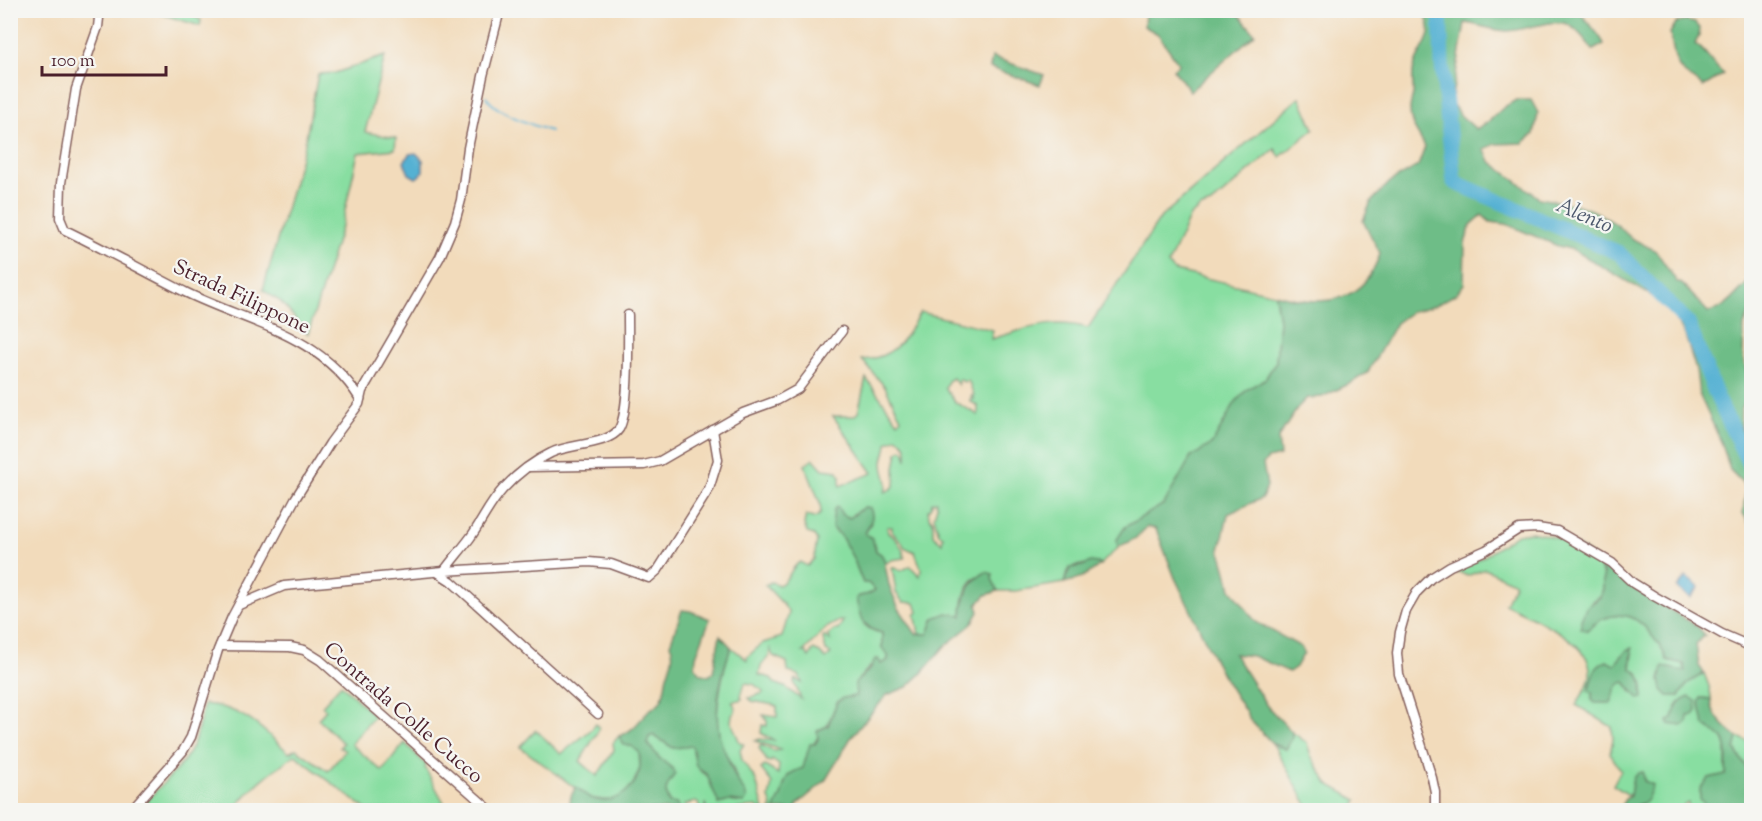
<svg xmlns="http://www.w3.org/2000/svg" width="1762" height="821" viewBox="0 0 1762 821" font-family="'Sorts Mill Goudy',serif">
<rect width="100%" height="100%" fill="#f6f6f2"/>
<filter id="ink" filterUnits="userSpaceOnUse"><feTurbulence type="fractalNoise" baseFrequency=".0167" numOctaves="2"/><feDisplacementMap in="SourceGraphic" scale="12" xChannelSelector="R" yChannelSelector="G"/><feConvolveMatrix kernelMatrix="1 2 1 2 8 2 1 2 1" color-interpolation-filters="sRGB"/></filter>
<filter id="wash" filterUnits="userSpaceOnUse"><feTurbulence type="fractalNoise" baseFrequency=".008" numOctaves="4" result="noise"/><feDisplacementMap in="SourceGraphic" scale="24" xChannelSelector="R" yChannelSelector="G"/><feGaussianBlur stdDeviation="1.35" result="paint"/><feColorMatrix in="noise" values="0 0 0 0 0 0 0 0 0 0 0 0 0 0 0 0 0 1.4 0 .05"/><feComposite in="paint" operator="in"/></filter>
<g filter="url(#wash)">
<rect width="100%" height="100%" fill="#f2dbbb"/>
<!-- green -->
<g fill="#88dea1" stroke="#697e66" stroke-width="1.5" fill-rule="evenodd">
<polygon points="151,11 183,11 201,20 200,26"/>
<polygon points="385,56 365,132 396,138 395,149 358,153 342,224 308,334 281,302 263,290 305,143 318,74 335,73"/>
<path d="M1300,97L1314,129L1280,157L1275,149L1211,204L1200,208L1190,216L1168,264L1175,271L1275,294L1279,321L1276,362L1265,379L1246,390L1235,403L1212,444L1174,489L1164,504L1116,541L1119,547L1101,564C1091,560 1084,566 1074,566L1067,572L1064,583L1016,591H998L992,579L993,574C989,574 982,574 978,576C965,584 962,603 962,617L954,614L934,618L928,634L919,635C918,628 917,621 915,615L918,612L915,603L903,602L896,593L892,567L901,571L910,566L920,576L921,568L915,552L904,547L902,542L892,532V527H887L888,533C897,538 903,548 905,558L891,560L885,564L884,559L876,551L875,545L865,534L871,523L864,507L853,514L850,518L842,515L837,507L834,531L841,536L853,558L863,583H868L876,590L871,594L859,596C858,615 859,629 882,633V648L888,655V660L884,664H881L878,659C875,661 859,678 856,683V696L843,698L837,702L827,726L822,728C816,744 806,751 804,768C786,774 787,775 782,792C781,798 776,804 775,810H770L772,806L769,798L772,783L761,769L765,766L778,774L779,765L772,760L771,762L767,761L759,748L761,745L773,751L782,750L755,741L760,739L775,741L761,733L762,725L767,726V721L763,715L777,717V707L774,705L752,701L749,698L763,693L762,690L753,684L745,683L741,696L742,699L732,702L736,707L735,712L732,715L731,721L740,743L744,744L740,750L742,760L756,780L764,810H759L757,807C740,808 724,810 707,810L705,803V810H700L698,803L695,802L684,805L690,810H679L677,804L669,803L665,788L668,783L664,763L647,743L649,737L653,735L673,748L692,746L700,771L707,775L719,804L729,801L744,803C740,791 737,779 733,768C728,758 722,749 719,738C713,714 723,670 731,647L747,660V657L763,643L782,637L789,613L783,604L765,585L771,582L779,585C789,581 790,568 800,562L807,566L814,559L817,540L814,535L807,533L804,524L806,515C813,519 816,519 821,513L820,503L805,465L813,458L823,469L838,471L840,476V486L873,473L833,416H853L858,413L866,378L898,422L901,418L885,387L862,360C895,358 905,339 920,312L993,330L991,339C1027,329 1050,318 1088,328L1161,217ZM953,378L958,385L959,379L964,382L968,380L974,395L971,396L974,399H970V401L978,406V415L955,402L945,388L948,381ZM897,438C907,443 908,449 907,460L905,452L902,449L898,452C897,457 896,463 895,468C895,480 899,487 885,492C890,479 883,476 883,463C883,456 887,451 887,443ZM936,501L937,506L934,516L939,534L943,536L942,543L933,535V521L929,517L928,510L931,507L932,502ZM839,621H843L838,630H834L828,635L830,640L824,636L823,638L826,651L831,654L826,659L820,653L813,650L809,657L806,652H803L826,628ZM770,649L773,656L787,662L788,672L799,675L802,683L795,679L794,682L801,699L785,687L774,683L771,678L759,675L761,666L769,656Z"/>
<path d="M1531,532C1558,537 1603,548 1603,582C1603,592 1601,596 1593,601L1587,630C1607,611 1632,609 1649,632C1656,641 1663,648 1667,660L1684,664L1685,671H1677L1669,668L1679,696L1688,683L1704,673L1710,689L1711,699L1701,698L1704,724L1722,737L1726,746V774L1709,778L1714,808L1728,810H1689L1688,803L1684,805L1681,810H1630L1634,806L1641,805L1653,785L1644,781L1643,772L1633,778L1630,796L1613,785L1621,770L1610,754L1613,739L1612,727L1576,705C1582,695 1591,683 1590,671C1590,640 1530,617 1505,604L1515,583L1485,569L1467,576L1461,573H1451L1488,554L1517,534ZM1628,650L1633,654L1631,669L1637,672L1644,684L1643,691L1632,692L1625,682L1619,683L1615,687L1614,696L1606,703L1592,700V693L1589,690L1594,672L1607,661L1614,666Z"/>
<path d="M341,684L374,716L351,744L382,771L405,743L426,765L425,768L448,810H367L295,755C272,771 250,787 234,810H141C152,790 174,777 186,757C197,741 199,723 204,704C242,707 262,728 289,753L296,749L328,771L345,751L340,747L343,743L318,719L326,710L322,706Z"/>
<polygon points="595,724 600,728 580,761 597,776 614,750 613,743 619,736 624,745 631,746 639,752 640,768 633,784 620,798 610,801 589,798 520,747 536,730 561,754 592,729"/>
<polygon points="1292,732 1307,743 1311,756 1328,784 1357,800 1352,810 1310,810 1273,744 1286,749 1292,738"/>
<polygon points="1738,737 1751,743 1751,774 1735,750"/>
</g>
<!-- forest -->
<g fill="#6ebd87" stroke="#5c6e59" stroke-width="1.5">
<polygon points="1145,11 1236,11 1255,34 1190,91 1173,69 1179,64 1158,34 1144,26"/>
<path d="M1422,11H1578C1584,17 1602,38 1604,44L1593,50C1587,42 1577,28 1567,24C1552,18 1524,31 1507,31C1493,30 1479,25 1465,23L1451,102L1459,114L1476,129L1488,122L1504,107L1516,100H1531L1538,113L1534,134L1523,143L1496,144L1484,149L1490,161L1539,198L1578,205L1596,212L1616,224L1631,238L1656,251L1677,282L1682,284L1708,312C1729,308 1736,292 1751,280V310L1744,326L1743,356L1751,393L1741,408L1740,426L1751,445V527L1743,513L1746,489L1742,482L1730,470L1722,444L1699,394L1696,370L1685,335L1671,312L1652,296L1574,250L1558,246L1506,224L1490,222L1482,215L1471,225L1465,243L1464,284L1456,294L1436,305L1411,312L1396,323L1368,372L1351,383L1322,397L1307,398L1299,406L1278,438L1280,456L1268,459L1263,464L1267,486L1262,498L1228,514L1220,550L1231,589L1256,622L1301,647L1304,653L1296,667L1289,672L1253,656L1234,654L1267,706L1292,732V738L1286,749L1273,744L1251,721L1220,671L1175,578L1156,529L1147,527L1136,538L1119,547L1116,541L1125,527L1164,504L1191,457L1212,444L1235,403L1246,390L1265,379L1276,362L1279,321L1275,294C1320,307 1364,306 1380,253L1363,221L1371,202L1390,182L1418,166L1425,147C1418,132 1410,127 1410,109C1410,104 1412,100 1413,95C1414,86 1411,76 1414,67C1420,46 1440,35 1422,11Z"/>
<path d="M1686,21L1695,23L1700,28L1699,36L1695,44C1707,51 1712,65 1724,74L1703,87C1696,81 1689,77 1683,72C1673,63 1673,44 1670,33L1676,23Z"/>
<polygon points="992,57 1044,75 1040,85 990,68"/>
<path d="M838,507L842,515L850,518L864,507L870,508C876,519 868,524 865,534L872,538L876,551L881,554L884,559L889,585L898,607L916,634H928L934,618L947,613L962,616C963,597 969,581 986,572L993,574L992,579L998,591L986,595L977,605L979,612L972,624L945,646L920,675L907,687L887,695L852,736L825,781L798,804L794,810H775C776,804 781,798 782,792C787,775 786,774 803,768L810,744H815L818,739L817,731L828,726L837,702L843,698L856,696L855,683L870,669L875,659H878L881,664L888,660V655L882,648V633C863,629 859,616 856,598C862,594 869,596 875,590L868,583H863L853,558L841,536L832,527L834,509Z"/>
<path d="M1591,555L1630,586L1697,626L1705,635L1696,644L1699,666L1704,673L1688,683L1679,696H1668L1662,690L1660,680L1663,667L1685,671L1684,664L1667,660C1663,648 1656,641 1649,632C1632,609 1607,611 1587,630L1581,629V620L1586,608L1600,597L1603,589V571Z"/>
<path d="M1091,562L1101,564C1090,574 1079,580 1064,583L1070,568L1082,566Z"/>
<path d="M682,610L690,611L710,619L696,656L695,666L700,673L709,676L713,672L720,635L731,647C720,678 710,721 725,752C729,760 733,775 738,782C742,788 745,790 747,798L744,803L729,801L719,804L707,775L696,766L692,746L673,748L653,735L649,737L647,743L658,757L673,769L675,774C667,785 663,790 669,803L677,804L679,810H569L571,796L576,787C581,791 586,796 591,798C613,807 638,789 640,766C640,762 640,756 639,752L631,746L624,745L619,736C634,731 638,722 648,711C651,708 656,707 659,703C666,695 664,686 667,676C670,665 676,655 670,644Z"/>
<path d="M1632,648L1631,668C1645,677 1642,684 1643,698L1639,699L1625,682C1613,685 1615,693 1611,703H1595L1592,700V693L1588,691C1594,676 1591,668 1607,661L1614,665L1628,649Z"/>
<path d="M1690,697L1696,701L1697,711L1694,715L1688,716L1687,723L1682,726L1669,724L1668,721L1673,719C1675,707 1678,701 1690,697Z"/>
<path d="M1701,698L1711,699C1711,715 1725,728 1738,737L1735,750L1751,774V810H1744L1739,806L1733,810L1707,807L1700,799V788L1709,778L1726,774C1726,764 1729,748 1723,739C1719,734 1709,730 1704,724L1699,702Z"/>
<polygon points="1643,772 1644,781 1653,785 1646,802 1634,806 1630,810 1621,810 1619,809 1625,799 1630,796 1633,778 1638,773"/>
</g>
<!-- water -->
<g fill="#55b1d3" stroke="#50687f" stroke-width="1.5">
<polygon points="416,153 423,160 423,171 419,176 416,178 409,174 404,162 409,154"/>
<polygon points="1686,577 1699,587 1690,598 1677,588"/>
</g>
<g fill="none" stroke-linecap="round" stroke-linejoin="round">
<!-- stream -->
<path stroke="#55b1d3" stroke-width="2" d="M486,96C493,112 533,125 550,131"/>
<!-- river -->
<polyline stroke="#55b1d3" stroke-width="15" points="1440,10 1442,64 1454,182 1619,253 1688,323 1717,397 1752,471"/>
</g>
</g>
<g filter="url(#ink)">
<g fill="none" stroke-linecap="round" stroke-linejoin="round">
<!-- minor casing -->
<g stroke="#85615d" stroke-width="11">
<g id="minor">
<path d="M95,10L99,18L98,27L76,89L61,183L60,218L65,230C106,250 146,272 187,293C251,324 320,334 360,399"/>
<polyline points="529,467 644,465 660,461 743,413 778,400 798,389 842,331"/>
<path d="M444,571C452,560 461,550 470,538C481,523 490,503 503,489C516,475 534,461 551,453C568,444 609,445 619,429C630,410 628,339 628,315"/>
<polyline points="437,572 451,581 598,714"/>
<polyline points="239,605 284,586 444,571 589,562 611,564 649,578 658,570 709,489 718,460 713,430"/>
<polyline points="220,646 290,647 304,650 320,660 490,810"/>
<polyline points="131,810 183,751 191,737 218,650 232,617 295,499 330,443 359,404 362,391 440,257 455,222 461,200 468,148 483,76 500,10"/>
<polyline points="1435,810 1435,792 1432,778 1399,674 1397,653 1400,632 1406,611 1417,592 1431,578 1450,566 1486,550 1519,529 1537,528 1557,531 1612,563 1633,583 1654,596 1722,634 1752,647"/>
</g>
</g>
<!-- minor -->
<use href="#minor" stroke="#fff" stroke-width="8"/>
</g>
</g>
<g text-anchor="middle" stroke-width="4.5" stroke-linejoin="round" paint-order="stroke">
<!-- street labels -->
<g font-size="21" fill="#4a1f2b" stroke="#f6f6f2">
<text transform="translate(242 296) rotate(25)" y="7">Strada Filippone</text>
<text transform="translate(404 712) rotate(41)" y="7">Contrada Colle Cucco</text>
</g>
<!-- water labels -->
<g font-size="22" font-style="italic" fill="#4e596e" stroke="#f6f6f2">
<text transform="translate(1585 214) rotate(23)" y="8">Alento</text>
</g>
</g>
<!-- margin -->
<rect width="1762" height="821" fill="none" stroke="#f6f6f2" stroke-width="36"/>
<!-- scale -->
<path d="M42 66v9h124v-9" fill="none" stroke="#4a1f2b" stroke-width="3"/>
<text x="51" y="66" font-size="18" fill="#4a1f2b" stroke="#f6f6f2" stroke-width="4.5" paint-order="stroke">100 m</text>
</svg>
